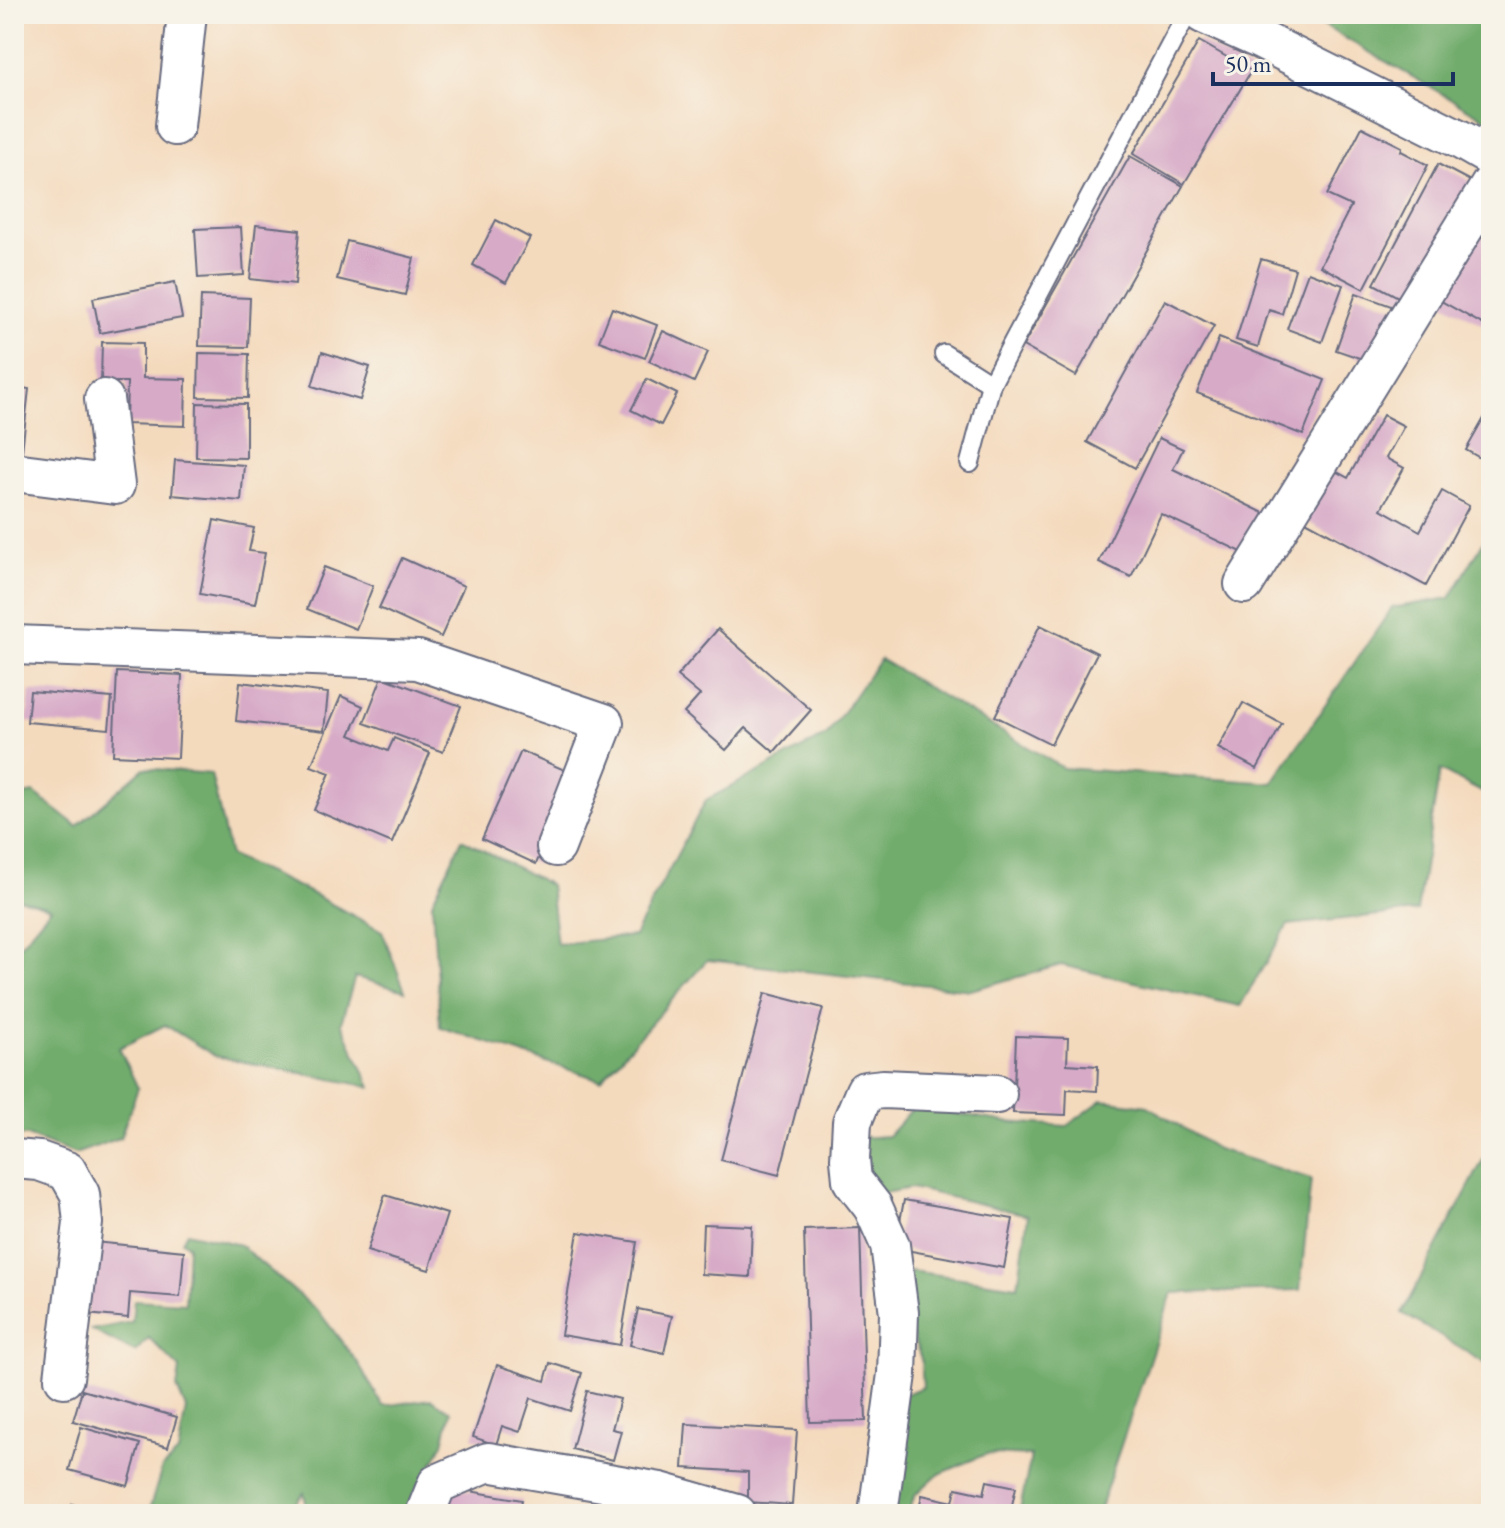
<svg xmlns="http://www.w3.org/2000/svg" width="1505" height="1528" viewBox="0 0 1505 1528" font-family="'EB Garamond',serif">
<rect width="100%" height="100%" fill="#f7f3e8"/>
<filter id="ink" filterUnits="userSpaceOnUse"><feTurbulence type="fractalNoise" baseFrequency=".0125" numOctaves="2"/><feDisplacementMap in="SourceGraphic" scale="16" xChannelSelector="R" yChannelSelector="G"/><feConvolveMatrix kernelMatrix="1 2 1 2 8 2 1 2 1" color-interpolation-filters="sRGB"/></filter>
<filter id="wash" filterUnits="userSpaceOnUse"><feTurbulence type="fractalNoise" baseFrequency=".006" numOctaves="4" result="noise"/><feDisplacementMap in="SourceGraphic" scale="32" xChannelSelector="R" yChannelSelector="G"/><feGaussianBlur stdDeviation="1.8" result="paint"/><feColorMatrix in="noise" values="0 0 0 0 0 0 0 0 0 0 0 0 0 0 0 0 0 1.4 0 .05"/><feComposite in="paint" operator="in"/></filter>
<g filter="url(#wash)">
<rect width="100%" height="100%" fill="#f4dabd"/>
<!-- forest -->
<g fill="#71ac6c" stroke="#466e65" stroke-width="2">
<polygon points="1311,14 1491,14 1491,122 1310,18"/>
<polygon points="1491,529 1491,797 1440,770 1417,911 1288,925 1240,1006 1061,965 971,990 707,960 601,1080 440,1027 432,902 462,839 550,885 557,944 634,936 706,800 827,735 880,659 1063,768 1272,783 1392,608 1450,598"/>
<polygon points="144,768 211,774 230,856 305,890 382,931 405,991 355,977 341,1023 371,1087 215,1056 165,1025 119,1048 138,1088 120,1138 75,1154 27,1136 14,1136 14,952 51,908 14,897 14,810 16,796 34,793 77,826"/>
<polygon points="1102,1100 1148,1106 1217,1149 1311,1179 1300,1290 1172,1293 1098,1514 1019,1514 1031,1456 986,1454 937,1475 915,1495 908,1514 891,1514 905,1394 923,1387 921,1359 910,1328 910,1271 1018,1286 1028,1215 911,1188 884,1193 866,1177 860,1138 888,1136 915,1106 1006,1122 1067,1126"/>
<polygon points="1491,1145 1491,1367 1402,1313"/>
<polygon points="187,1232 240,1245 319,1312 358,1363 383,1406 431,1399 451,1411 443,1443 407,1514 308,1514 304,1493 288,1514 250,1514 236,1509 230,1514 148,1514 162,1468 178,1453 186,1409 177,1388 180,1369 149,1338 135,1352 91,1330 132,1322 134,1300 185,1303 188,1245 182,1241"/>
</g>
<g id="blocks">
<!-- building -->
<g fill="#d7aac7">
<polygon points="1199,41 1251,71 1184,184 1133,154"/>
<polygon points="1362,127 1402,147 1401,151 1428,165 1364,289 1320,266 1351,206 1327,195"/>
<polygon points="1130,156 1183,186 1076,376 1023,346"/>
<polygon points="1438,164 1476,184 1413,305 1374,284"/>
<polygon points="1491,201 1491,329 1436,298"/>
<polygon points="496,220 530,238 506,283 473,265"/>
<polygon points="256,225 300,230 295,284 250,279"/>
<polygon points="241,227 244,275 198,278 195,229"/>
<polygon points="347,241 414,258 405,295 337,279"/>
<polygon points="1261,259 1295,269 1282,314 1269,310 1258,347 1236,340"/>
<polygon points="1308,272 1343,285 1322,342 1287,329"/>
<polygon points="175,282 182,318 100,333 93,298"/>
<polygon points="1356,293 1394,307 1374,363 1336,350"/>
<polygon points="201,296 250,298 248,347 199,346"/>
<polygon points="1165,300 1214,326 1135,468 1087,442"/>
<polygon points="612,308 657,325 645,358 599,341"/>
<polygon points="663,331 708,352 694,382 649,361"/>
<polygon points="1219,338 1325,380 1303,435 1197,393"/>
<polygon points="102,342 143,343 143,378 186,379 185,426 126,424 127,382 101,382"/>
<polygon points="14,348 21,349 16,387 29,389 21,460 14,459"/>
<polygon points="322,352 370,367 360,400 312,386"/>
<polygon points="199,353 249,354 248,398 198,397"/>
<polygon points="647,379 677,394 661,425 631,410"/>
<polygon points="197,403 246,404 246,458 196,457"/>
<polygon points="1491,406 1491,464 1466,450"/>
<polygon points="1383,415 1404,426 1386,458 1404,468 1381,509 1420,531 1442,491 1469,506 1426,586 1300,518 1328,467 1348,478"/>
<polygon points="1159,438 1183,449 1173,469 1270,516 1250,556 1161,514 1131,577 1099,562"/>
<polygon points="175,460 244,465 241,501 172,495"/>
<polygon points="214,520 254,528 249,551 265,553 255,604 200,594"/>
<polygon points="402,558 464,586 441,637 379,608"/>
<polygon points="324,567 373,586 356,629 307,609"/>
<polygon points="1040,625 1097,653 1051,744 995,716"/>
<polygon points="718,629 811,710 774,752 746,728 726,750 684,713 700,695 677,676"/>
<polygon points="117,672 182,675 178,758 113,755"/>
<polygon points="382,677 461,706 443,752 364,723"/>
<polygon points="240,682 328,693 324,731 236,721"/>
<polygon points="30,691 112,698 109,729 27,722"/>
<polygon points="341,696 363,706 350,735 388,751 394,738 430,753 392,843 314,810 330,773 311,766"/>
<polygon points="1243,703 1282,724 1257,769 1218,748"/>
<polygon points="521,751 576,775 536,864 482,839"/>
<polygon points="765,993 823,1008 779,1175 721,1160"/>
<polygon points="1016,1036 1068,1038 1067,1064 1098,1066 1097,1091 1067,1089 1066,1115 1013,1113"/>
<polygon points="385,1195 447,1214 429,1270 367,1251"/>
<polygon points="904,1200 1013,1219 1004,1268 895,1248"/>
<polygon points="703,1224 752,1226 750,1277 701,1274"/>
<polygon points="860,1228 866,1421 810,1422 804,1230"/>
<polygon points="578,1232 637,1242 620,1345 561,1335"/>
<polygon points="94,1242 184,1251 180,1297 130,1293 128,1318 87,1314"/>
<polygon points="638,1309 672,1316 664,1353 630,1345"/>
<polygon points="550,1363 582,1373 570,1411 531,1398 520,1432 502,1426 496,1445 473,1437 497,1365 545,1381"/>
<polygon points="82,1390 177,1417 168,1447 73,1421"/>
<polygon points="587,1391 620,1399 612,1429 621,1431 613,1460 572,1449"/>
<polygon points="686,1424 797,1430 792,1505 748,1502 748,1472 683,1468"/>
<polygon points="81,1427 140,1444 128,1486 69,1470"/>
<polygon points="987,1481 1016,1487 1010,1514 918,1514 922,1495 953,1502 956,1488 984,1494"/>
<polygon points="452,1488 522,1500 519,1514 447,1514"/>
<polygon points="72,1504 101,1514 69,1514"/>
</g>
</g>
</g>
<g filter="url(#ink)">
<use href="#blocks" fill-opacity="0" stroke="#676b7f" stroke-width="2"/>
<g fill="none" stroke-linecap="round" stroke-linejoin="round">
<!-- service casing -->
<g stroke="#676b7f" stroke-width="22">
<g id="service">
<polyline points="944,354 991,384"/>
<polyline points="970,463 991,384 1187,14"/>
</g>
</g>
<!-- minor casing -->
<g stroke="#676b7f" stroke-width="42">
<g id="minor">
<polyline points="1203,14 1259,39 1463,141 1491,157"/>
<polyline points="175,126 187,14"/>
<polyline points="14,472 115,485 104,399"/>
<polyline points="1244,584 1491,184"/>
<polyline points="14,645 418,660 604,723 556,847"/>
<polyline points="14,1159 39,1161 67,1171 80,1194 83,1223 64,1378"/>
<polyline points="425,1514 437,1484 488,1462 660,1492 737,1514"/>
<polyline points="878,1514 897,1374 899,1313 890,1245 873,1207 852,1180 850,1159 852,1122 865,1091 883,1089 997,1094"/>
</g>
</g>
<!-- service -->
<use href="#service" stroke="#fff" stroke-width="18"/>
<!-- minor -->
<use href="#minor" stroke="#fff" stroke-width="38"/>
</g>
</g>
<!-- margin -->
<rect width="1505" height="1528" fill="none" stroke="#f7f3e8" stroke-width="48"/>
<!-- scale -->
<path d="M1213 72v12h240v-12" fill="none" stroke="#1b2f5e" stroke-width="4"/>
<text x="1225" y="72" font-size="24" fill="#1b2f5e" stroke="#f7f3e8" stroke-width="6" paint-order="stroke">50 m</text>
</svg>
